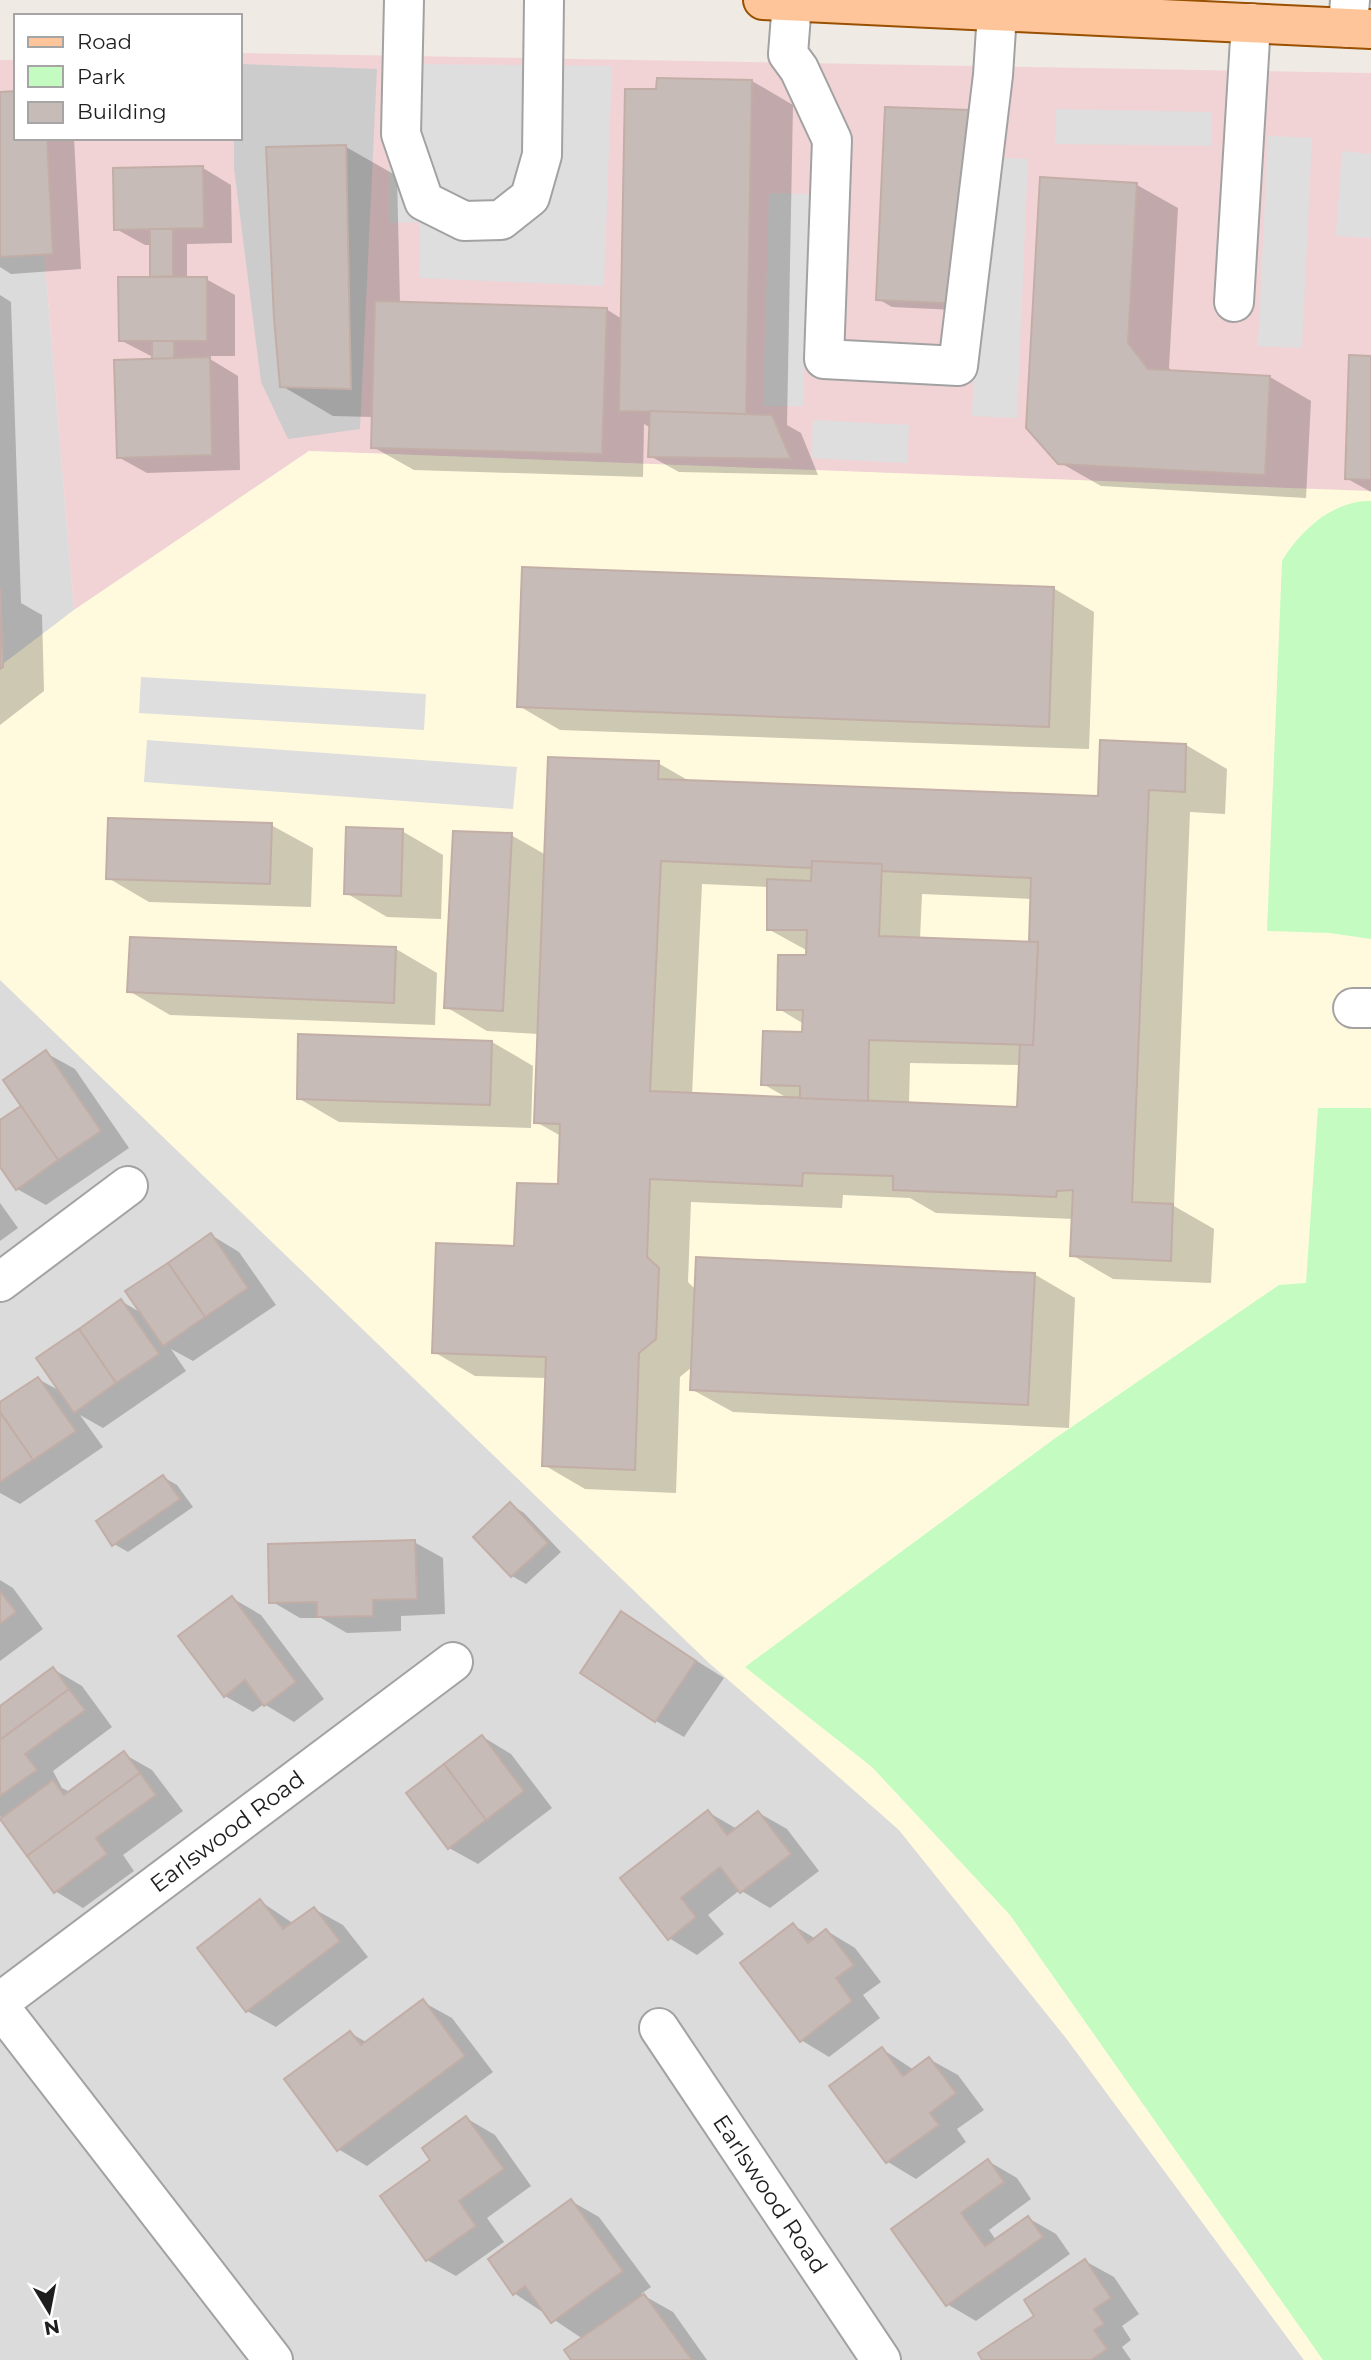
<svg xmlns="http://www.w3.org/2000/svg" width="1371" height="2360" viewBox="0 0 1371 2360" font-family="Montserrat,sans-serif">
<rect width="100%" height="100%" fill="#f0eae4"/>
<!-- residential -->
<g fill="#dcdbdb">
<polygon points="0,238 43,239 74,610 0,667"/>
<polygon points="0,978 899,1830 1066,2038 1304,2360 0,2360"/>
</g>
<!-- commercial -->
<polygon fill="#f1d3d6" points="240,53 1371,73 1371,492 309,451 74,610 43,239 0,238 0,60 16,60 16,138 240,138"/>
<!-- education -->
<polygon fill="#fffade" points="309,451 1371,491 1371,2360 1304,2360 1066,2038 899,1830 708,1662 0,980 0,666 74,610"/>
<!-- religious -->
<polygon fill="#ccc" points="240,64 377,69 360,429 288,439 261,382 234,168 234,138 240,138"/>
<!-- park -->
<g fill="#c3fbc0">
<path d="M1371,501V939L1330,933L1267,931L1282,561C1300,531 1333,500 1371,501Z"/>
<polygon points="1318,1108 1371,1108 1371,2360 1323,2360 1010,1915 872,1767 745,1667 1054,1439 1279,1285 1306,1283"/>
</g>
<!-- parking -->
<g fill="#dedede">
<polygon points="390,64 612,66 604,286 419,278 420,222 389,223"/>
<polygon points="1056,109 1212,112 1211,146 1055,144"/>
<polygon points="1268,136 1312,138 1302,348 1258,346"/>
<polygon points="1342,151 1371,154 1371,238 1336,236"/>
<polygon points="984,157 1028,159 1017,418 972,416"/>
<polygon points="769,193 809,194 803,406 763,406"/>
<polygon points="813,420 909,425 907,463 811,458"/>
<polygon points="141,677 426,694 424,730 139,713"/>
<polygon points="147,740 517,767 513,809 144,782"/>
</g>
<!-- shadow -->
<g fill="#0003" fill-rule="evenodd">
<polygon points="752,81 793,105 787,425 801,433 818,475 679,472 650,456 651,428 644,424 643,477 414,470 373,447 373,417 333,416 282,386 346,147 397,176 400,303 606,309 622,319 658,91"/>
<polygon points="0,93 16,138 74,138 81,269 11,274 0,267"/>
<polygon points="886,109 975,311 892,307 878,299"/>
<polygon points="203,168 231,185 232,243 187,244 187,279 206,279 235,295 235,356 205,356 238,376 240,470 147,473 118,457 153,357 120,340 157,279 152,276 152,245 145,245 116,229"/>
<polygon points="1041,179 1137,185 1178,208 1169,368 1172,372 1270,377 1311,401 1306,498 1101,486 1059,462"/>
<polygon points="0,295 11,302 21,603 42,615 44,691 0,725"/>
<polygon points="1371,358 1371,492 1346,478"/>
<polygon points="1053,588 1094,612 1089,749 560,730 519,706"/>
<path d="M1186,745L1227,769L1225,814L1190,812L1174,1206L1214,1229L1211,1283L1113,1279L1072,1255L1073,1219L936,1213L910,1198L843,1195L842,1208L691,1202L688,1282L696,1290L1034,1274L1075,1298L1069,1428L733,1412L691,1389L692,1367L680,1377L676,1493L585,1489L544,1465L547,1378L475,1376L434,1352L516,1248L559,1186L561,1136L536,1122L539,1034L487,1031L446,1007L511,835L546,855L658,763L691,782L1099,798ZM702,884L769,887L768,929L808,951L779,1009L804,1024V1034L763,1084L789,1099L692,1095ZM922,894L1032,899L1030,943L920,939ZM910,1063L1020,1065L1019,1109L909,1104Z"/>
<polygon points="271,825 313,848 311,907 149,902 108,878"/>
<polygon points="402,831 443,855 441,919 387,917 346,893"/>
<polygon points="396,949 437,973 435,1025 170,1015 129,991"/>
<polygon points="492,1042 533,1066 531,1128 339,1122 298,1098"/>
<polygon points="46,1053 75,1069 129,1148 46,1205 17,1189 0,1164 0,1123 24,1107"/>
<polygon points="0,1203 18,1228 0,1241"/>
<polygon points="211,1235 239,1252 276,1305 193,1361 171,1349 186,1371 103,1428 80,1415 103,1447 20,1504 0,1493 0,1405 38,1379 62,1392 121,1301 143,1314"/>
<polygon points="163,1477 177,1485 193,1507 128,1552 114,1544"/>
<polygon points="510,1504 524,1513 561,1552 526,1584 512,1576 476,1537"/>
<polygon points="414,1542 443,1558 445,1614 401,1616 401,1631 347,1633 321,1618 300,1618 271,1601"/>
<polygon points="0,1580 13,1588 43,1629 0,1661"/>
<polygon points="232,1598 261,1615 324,1699 294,1722 264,1704 253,1712 225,1696"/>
<polygon points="622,1614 724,1678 684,1737 656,1721"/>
<polygon points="53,1669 82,1686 112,1727 53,1771 62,1788 70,1792 124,1754 152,1770 183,1811 123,1855 134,1871 83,1908 55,1891 0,1816 0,1708"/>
<polygon points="483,1737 511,1754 552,1808 478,1864 449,1848"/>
<polygon points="708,1812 737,1829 759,1813 787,1829 819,1871 770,1908 740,1890 708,1915 724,1934 697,1955 669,1938 623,1879"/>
<polygon points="260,1901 294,1924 314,1909 343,1925 368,1957 276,2027 247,2011"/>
<polygon points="793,1925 816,1939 827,1931 855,1948 881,1982 863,1995 880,2018 829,2057 801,2040"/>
<polygon points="423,2002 452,2018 493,2072 367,2166 338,2149 350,2033 368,2043"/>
<polygon points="882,2049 914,2070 929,2059 958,2075 984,2110 957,2129 966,2142 916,2179 888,2162 832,2086"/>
<polygon points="466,2118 495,2135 531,2186 487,2218 504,2242 456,2276 427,2260 433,2161"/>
<polygon points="988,2161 1017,2178 1031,2199 989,2230 996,2240 1028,2218 1056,2234 1070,2254 976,2321 947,2304 894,2229"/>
<polygon points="571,2201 599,2217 651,2287 641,2294 673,2312 707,2360 573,2360 583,2339 514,2293"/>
<polygon points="1085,2261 1114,2277 1139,2314 1122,2326 1131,2340 1122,2347 1131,2360 984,2360 1037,2316"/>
</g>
<!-- building -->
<g fill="#c7bbb7" stroke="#c2aea6" stroke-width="2" fill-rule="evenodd">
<polygon points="657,78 752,80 746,414 619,411 625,89 656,89"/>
<polygon points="16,91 16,138 47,138 53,254 0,257 0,92"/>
<polygon points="885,107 970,110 961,304 876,300"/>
<polygon points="346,145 351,389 280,387 274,318 266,147"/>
<polygon points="203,166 204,228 114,230 113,168"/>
<polygon points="1040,177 1137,183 1128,343 1148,369 1270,376 1265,475 1058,464 1026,428"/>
<polygon points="150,229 173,229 173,276 150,277"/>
<polygon points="118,277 207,277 207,341 119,341"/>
<polygon points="375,301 607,308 602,454 371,448"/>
<rect x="152" y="341" width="22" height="18"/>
<polygon points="1349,355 1371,356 1371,480 1345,479"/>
<polygon points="210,357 212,455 117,458 114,360"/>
<polygon points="650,411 772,415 791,459 648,457"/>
<polygon points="522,567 1054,587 1049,727 517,707"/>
<polygon points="0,589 3,667 0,669"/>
<path d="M1100,740L1186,744L1185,792L1149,790L1132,1202L1173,1204L1171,1261L1070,1256L1073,1190L1057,1191L1056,1197L893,1190V1176L803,1173L802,1186L650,1179L647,1257L659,1268L656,1339L639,1353L635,1470L542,1466L546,1357L432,1353L436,1243L514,1246L517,1183L558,1184L560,1124L534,1123L548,757L659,761L658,779L1098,796ZM661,861L812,868V861L882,864L881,871L1031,878L1029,942H1038L1033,1045L1020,1043L1017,1107L650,1091Z"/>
<polygon points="108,818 272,823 270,884 106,879"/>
<polygon points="346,827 403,829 401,896 344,894"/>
<polygon points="453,831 512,833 503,1011 444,1008"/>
<polygon points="812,861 882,864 879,936 1038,942 1033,1045 869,1040 868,1101 800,1098 800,1086 761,1085 763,1031 802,1032 803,1010 777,1010 778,955 806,955 807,930 767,930 767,879 811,881"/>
<polygon points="130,937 396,947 394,1003 127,992"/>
<polygon points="298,1034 492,1041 490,1105 297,1099"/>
<polygon points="46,1050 101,1131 58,1160 3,1080"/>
<polygon points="21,1106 58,1160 16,1190 0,1167 0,1120"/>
<polygon points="211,1233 248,1288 205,1317 168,1263"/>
<polygon points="696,1257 1035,1273 1028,1405 690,1390"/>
<polygon points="168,1263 205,1317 163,1346 125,1291"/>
<polygon points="121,1299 159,1354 116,1383 79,1329"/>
<polygon points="79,1329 116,1383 74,1413 36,1358"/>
<polygon points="38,1377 76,1431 33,1460 0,1412 0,1402"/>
<polygon points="0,1412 33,1460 0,1482"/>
<polygon points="163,1475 180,1499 112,1546 96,1521"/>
<polygon points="510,1502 548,1543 511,1577 473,1537"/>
<polygon points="415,1540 417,1599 373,1600 373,1616 317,1617 317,1602 269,1603 268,1544"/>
<polygon points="0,1591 16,1612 0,1624"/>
<polygon points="232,1596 296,1682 264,1706 245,1680 224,1697 178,1636"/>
<polygon points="621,1611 696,1661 655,1722 580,1673"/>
<polygon points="53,1667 69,1689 0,1740 0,1706"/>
<polygon points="69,1689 85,1710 25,1754 37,1770 0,1796 0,1740"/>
<polygon points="482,1735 524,1791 486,1820 444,1764"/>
<polygon points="124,1751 140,1773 27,1856 0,1819 53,1780 64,1795"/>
<polygon points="444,1764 486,1820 448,1849 406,1793"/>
<polygon points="140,1773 156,1795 96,1838 107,1854 54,1893 27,1856"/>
<polygon points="708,1810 727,1835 758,1811 791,1854 740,1893 720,1867 681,1898 696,1917 668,1940 620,1878"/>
<polygon points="260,1899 283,1929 314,1907 340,1941 246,2012 197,1948"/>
<polygon points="793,1923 808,1943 826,1929 854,1965 836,1978 852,2001 800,2042 740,1963"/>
<polygon points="423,1999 465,2056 337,2151 284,2079 350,2031 361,2045"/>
<polygon points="882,2047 903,2076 929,2057 956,2093 930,2113 939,2125 886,2163 829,2086"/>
<polygon points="466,2116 504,2169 459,2201 476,2226 426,2261 380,2196 430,2160 422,2148"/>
<polygon points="988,2159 1004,2182 961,2213 985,2246 1028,2216 1043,2237 946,2306 891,2229"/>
<polygon points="571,2199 623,2271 551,2323 525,2286 513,2295 488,2259"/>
<polygon points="1085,2259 1111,2298 1094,2309 1104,2324 1094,2330 1107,2349 1091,2360 982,2360 978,2353 1034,2316 1024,2300"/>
<polygon points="644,2294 692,2360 571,2360 564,2350"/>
</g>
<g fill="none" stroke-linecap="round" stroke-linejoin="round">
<!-- minor casing -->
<g stroke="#a2a2a2" stroke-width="42">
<g id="minor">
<polyline points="404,0 401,134 424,201 464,221 501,220 530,197 542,155 544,0"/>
<polyline points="792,2 788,54 799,69 832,140 824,359 958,366 993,75 997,13"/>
<polyline points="1348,28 1350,0"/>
<polyline points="1234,302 1251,23"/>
<polyline points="1353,1008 1371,1008"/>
<polyline points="0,1282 128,1186"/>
<path id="s1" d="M0,2002L453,1662"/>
<polyline points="0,2007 273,2360"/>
<path id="s2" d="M659,2028L881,2360"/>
</g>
</g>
<!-- major casing -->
<g stroke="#995000" stroke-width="42">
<polyline id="major" points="763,0 1371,29"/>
</g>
<!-- minor -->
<use href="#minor" stroke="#fff" stroke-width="38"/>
<!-- major -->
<use href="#major" stroke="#ffc59a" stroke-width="38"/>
</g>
<g text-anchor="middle" stroke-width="5" stroke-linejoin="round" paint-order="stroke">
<!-- street labels -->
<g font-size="23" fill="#1e1e1e" stroke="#fff">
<text dy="8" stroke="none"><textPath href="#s1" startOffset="284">Earlswood Road</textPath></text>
<text dy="8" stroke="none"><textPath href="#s2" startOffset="200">Earlswood Road</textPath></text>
</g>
</g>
<!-- legend -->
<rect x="14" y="14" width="228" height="126" fill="#ffffff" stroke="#a5a5a5" stroke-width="2"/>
<rect x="28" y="37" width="35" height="10" fill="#ffc59a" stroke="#a5a5a5" stroke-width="2"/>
<text x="77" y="49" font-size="21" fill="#1e1e1e">Road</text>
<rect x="28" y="66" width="35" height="21" fill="#c3fbc0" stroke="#a5a5a5" stroke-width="2"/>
<text x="77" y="84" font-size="21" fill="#1e1e1e">Park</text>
<rect x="28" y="102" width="35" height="21" fill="#c7bbb7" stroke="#a5a5a5" stroke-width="2"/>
<text x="77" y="119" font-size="21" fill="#1e1e1e">Building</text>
<!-- north arrow -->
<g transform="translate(49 2311) rotate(170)" stroke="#ffffff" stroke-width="5" paint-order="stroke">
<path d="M0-5L12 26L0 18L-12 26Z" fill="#1e1e1e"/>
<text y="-10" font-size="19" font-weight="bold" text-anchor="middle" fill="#1e1e1e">N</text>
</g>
</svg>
